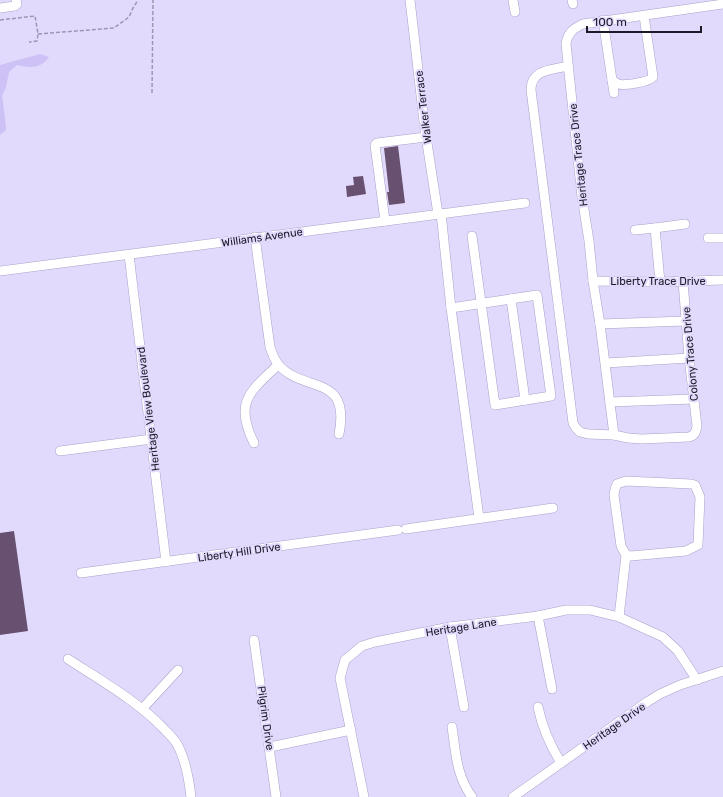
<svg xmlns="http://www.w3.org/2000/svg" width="723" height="797" viewBox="0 0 723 797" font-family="Rubik,sans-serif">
<rect width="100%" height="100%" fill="#e2dafc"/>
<!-- green -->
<path fill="#cec1f6" d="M40,54L49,57C41,69 30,68 17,65L9,72L6,87L2,96L5,117L6,130L0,135V65Z"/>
<!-- building -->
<g fill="#675070">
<polygon points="398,146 405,203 389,205 387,192 389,192 384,148"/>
<polygon points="363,176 366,194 347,197 346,186 354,185 353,177"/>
<polygon points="14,531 28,631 0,635 0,533"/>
</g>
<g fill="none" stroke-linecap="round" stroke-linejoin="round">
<!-- minor casing -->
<g stroke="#aaa0c8" stroke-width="10">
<g id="minor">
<polyline points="410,0 425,130 438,214"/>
<polyline points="513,0 515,12"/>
<polyline points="572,0 573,4"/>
<polyline points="0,8 15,6 17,4 16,0"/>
<polyline points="603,20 614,93"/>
<path d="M568,66C552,70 531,69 531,90L573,423L576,428L580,432L588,434L614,435L628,438L642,439L689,437C695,435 696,432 697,426L689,358L683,281"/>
<path d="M612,80C614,81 616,83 618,84C624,86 649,82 653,77L644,16"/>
<polyline points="441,213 451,308 479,518"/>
<polyline points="385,221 375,145 377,143 426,137"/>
<polyline points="635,230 655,228"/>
<path d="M255,237L270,347C272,353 274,359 278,364C302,394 351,372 339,434"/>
<polyline points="708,238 723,238"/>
<polyline points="129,255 166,562"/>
<path d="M0,271C175,250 350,224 525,203"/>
<polyline points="593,281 660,282 723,280"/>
<polyline points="660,282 655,228 685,224"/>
<polyline points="511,299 525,400"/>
<polyline points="451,308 537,295 551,396 495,405 472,236"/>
<polyline points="600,324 686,321"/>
<polyline points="606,363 689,358"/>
<polyline points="610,402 694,399"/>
<path d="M614,435L600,324L593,281L589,241L582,197L566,44C568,32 573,29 583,24L723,4"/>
<path d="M254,443C234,403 249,392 278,365"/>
<polyline points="60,451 152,439"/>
<polyline points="406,529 553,508"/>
<polyline points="81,573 398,530"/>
<polyline points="538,616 552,689"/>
<polyline points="619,617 626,555 621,546 614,495 615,489 617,484 626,481 691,484 695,485 700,497 698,545 686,551 631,556 626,555"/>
<polyline points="450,627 464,707"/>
<polyline points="254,640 276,797"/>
<path d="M68,659C100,680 139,702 165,730C169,734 174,739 177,744C186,760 189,779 191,797"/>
<path d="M538,707C542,727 550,745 561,763"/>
<polyline points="142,709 178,670"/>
<path d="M452,727C456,753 456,775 472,797"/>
<polyline points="270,747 351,730"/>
<polyline points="364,797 340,678 345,660 362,646 375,642 450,627 538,616 566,610 590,610 619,617 663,637 678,651 697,680"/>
<polyline points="513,797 647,702 660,694 680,685 723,671"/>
</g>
</g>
<!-- path -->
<g stroke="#9d96b2" stroke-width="1.5" stroke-dasharray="4 2" stroke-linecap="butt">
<polyline points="0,20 35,16 38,34 37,41 29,42"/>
<polyline points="38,34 114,28 129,17 133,8 138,0"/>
<polyline points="152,93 153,0"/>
</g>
<!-- minor -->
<use href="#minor" stroke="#fff" stroke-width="9"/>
</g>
<g text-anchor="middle" stroke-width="4" stroke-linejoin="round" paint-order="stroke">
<!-- street labels -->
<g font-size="11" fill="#1d1928" stroke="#e2dafc">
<text transform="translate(423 107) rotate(-97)" y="4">Walker Terrace</text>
<text transform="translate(578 155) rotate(-96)" y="4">Heritage Trace Drive</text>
<text transform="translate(262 237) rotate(-8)" y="4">Williams Avenue</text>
<text x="658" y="285">Liberty Trace Drive</text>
<text transform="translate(690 354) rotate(-95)" y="4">Colony Trace Drive</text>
<text transform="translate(148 409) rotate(-97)" y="4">Heritage View Boulevard</text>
<text transform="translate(239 552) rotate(-8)" y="4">Liberty Hill Drive</text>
<text transform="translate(461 627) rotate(-9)" y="4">Heritage Lane</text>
<text transform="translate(266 718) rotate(82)" y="4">Pilgrim Drive</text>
<text transform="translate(614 726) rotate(-35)" y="4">Heritage Drive</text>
</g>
</g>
<!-- scale -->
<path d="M587 26v6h114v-6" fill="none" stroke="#1d1928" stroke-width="2"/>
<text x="593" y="26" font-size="12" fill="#1d1928" stroke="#e2dafc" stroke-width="3" paint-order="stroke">100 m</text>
</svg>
